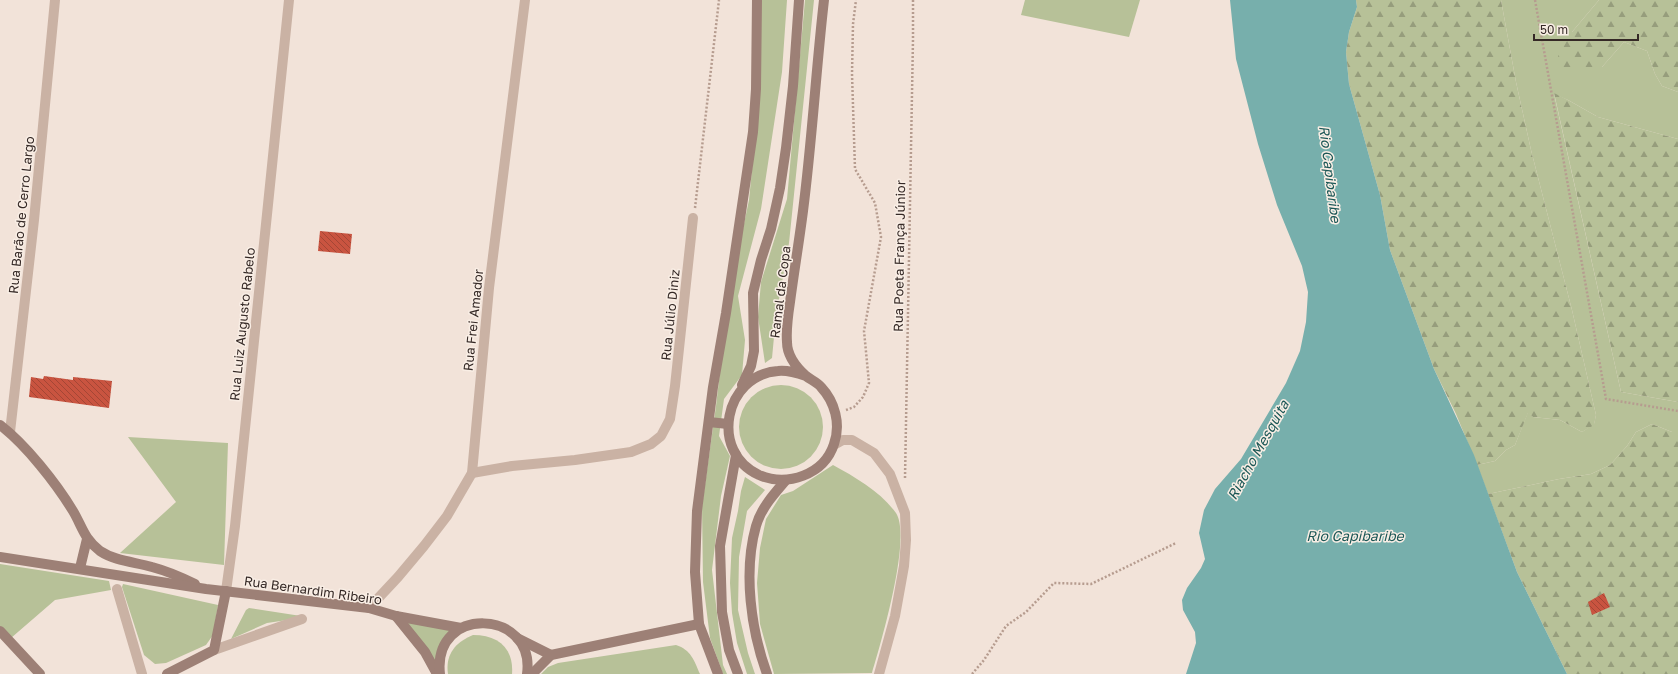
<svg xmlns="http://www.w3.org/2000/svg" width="1678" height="674" viewBox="0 0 1678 674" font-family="'Golos Text',sans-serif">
<defs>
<pattern id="forest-firs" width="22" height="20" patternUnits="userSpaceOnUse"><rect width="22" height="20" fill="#b7c198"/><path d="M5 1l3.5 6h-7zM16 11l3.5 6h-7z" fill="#969d7c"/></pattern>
<pattern id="building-back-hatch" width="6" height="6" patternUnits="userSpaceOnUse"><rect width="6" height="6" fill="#c95440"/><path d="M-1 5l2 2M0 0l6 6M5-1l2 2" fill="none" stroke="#a44635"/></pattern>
</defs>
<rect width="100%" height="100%" fill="#f2e3d9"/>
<!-- green -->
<g fill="#b7c198">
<polygon points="761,0 787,0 782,72 761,209 738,296 745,340 742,375 724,399 719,436 730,456 721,496 712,570 723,665 727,674 723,674 710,638 703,582 702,506 716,406 729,295 749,200 756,129"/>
<polygon points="805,0 814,0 789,243 776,316 772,358 765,363 758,317 761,282 787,199"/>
<polygon points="1025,0 1140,0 1129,37 1021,15"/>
<polygon points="1501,0 1599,0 1572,32 1602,67 1624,42 1647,51 1655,74 1662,86 1678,92 1678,139 1598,117 1568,100 1554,94 1621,392 1678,402 1678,432 1672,432 1652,424 1636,432 1627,446 1610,465 1591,474 1559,479 1488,494 1477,465 1495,461 1506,450 1515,445 1528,412 1533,417 1560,420 1582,432 1594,424 1596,415 1572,310 1531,150 1516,82"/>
<circle cx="781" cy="427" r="42"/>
<polygon points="128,437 228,443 224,565 120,553 176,502"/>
<path d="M833,465C855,477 881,492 896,513C912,537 881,643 872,673L774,674L760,624L757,583L760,548L766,519L781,495L793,491Z"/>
<polygon points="745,477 765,490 747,511 739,557 738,610 748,653 755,674 747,674 737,643 732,613 730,583 732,538 738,511 741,491"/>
<polygon points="0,564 109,581 111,590 55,600 11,638 0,626"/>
<polygon points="123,584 218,605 213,635 206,645 166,663 155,664 144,655 122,587"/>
<polygon points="249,608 301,616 294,619 267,623 231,639 246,610"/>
<polygon points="400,619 457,629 437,664"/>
<path d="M473,635C498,635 514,648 512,674H448C445,654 456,642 473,635Z"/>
<path d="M676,645C691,650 694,660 700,674H541L548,667L558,663Z"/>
</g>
<!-- forest -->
<g fill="url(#forest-firs)">
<polygon points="1356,0 1501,0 1516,82 1531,150 1572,310 1596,415 1594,425 1582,432 1560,420 1533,417 1528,413 1515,445 1506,450 1495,461 1477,465 1456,414 1434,369 1390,250 1380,195 1349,84 1346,52 1349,32 1357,7"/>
<polygon points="1599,0 1678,0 1678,92 1662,86 1655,74 1647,51 1624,42 1602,67 1564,69 1558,56 1572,32"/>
<polygon points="1554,93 1568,100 1598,117 1678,139 1678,402 1621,392"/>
<polygon points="1652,424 1672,432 1678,432 1678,674 1567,674 1517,572 1488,494 1559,479 1591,474 1610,465 1627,446 1636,432"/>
</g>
<!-- water -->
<polygon fill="#77afac" points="1230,0 1356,0 1357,7 1349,32 1346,52 1349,84 1380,195 1390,250 1434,369 1474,455 1517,572 1567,674 1186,674 1196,643 1195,632 1183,610 1182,600 1187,588 1201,568 1205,559 1199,533 1204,510 1215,489 1241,459 1286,383 1300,351 1306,322 1308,292 1302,266 1277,205 1258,144 1236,59"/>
<!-- building -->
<g fill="url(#building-back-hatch)">
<polygon points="320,231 352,234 350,254 318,251"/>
<polygon points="44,376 73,380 73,377 112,381 109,408 29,397 31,377 43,379"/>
<polygon points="1604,593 1610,607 1592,615 1588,602"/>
</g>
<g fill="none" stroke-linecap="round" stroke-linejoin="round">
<!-- path -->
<g stroke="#b69c8f" stroke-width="2.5" stroke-dasharray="2 2" stroke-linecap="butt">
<polyline points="1535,0 1606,399 1678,411"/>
<polyline points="695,208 719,0"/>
<polyline points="846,410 854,407 863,397 869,383 864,331 881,237 875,203 855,169 852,74 853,24 856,0"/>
<polyline points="905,478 913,39 913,0"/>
<polyline points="972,674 984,660 1006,626 1026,612 1054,583 1091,584 1176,543"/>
</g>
<!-- street -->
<g stroke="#cab2a4" stroke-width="10">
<polyline points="10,432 34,220 55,0"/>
<polyline points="834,445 843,440 852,440 874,453 890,474 905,513 906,540 904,566 895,616 879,674"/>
<polyline points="472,473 512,466 575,460 631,452 651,444 661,436 670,419 675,386 693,218"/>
<polyline points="117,589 142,674"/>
<polyline points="226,591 235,526 289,0"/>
<polyline points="369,608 398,577 424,546 447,516 472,473 489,288 525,0"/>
<polyline points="214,650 302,619"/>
</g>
<!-- secondary -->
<g stroke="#9d8076" stroke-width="10">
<path d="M806,376C797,373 788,370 778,371C724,375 709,452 759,475C787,487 824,475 834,444C841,424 835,402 821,387C817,382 811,380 806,376C796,367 787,356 787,342C786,329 788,315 790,302C794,272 799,242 803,211C812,141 816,70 824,0"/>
<polyline points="742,385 751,366 754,351 753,293 761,260 771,229 780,188 786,148 793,86 799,0"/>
<polyline points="709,422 728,424"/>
<path d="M0,425C26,445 56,483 73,511C82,526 84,539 100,551C115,561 135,562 152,567C167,571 181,577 195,584"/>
<polyline points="736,455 720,546 722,612 729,650 738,674"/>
<polyline points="0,557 206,589 369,608 396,616 461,628"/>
<polyline points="80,568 87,539"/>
<polyline points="396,616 425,652 437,674"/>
<polyline points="0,631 40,674"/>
<polyline points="517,638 551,655"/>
<polyline points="167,674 214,650 226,591"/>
<path d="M440,674C432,604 536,609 527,674"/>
<polyline points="532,674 551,655 699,624"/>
<polyline points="718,674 699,624 695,572 697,511 713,387 726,313 753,132 756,89 757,0"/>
<path d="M767,674C751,630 743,572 756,526C761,508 774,494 786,480"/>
</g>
</g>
<g text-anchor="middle" stroke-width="3" stroke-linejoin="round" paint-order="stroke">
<!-- street labels -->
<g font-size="13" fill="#352926" stroke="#f9eee5">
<text transform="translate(21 215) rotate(-84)" y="5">Rua Barão de Cerro Largo</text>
<text transform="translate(899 256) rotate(-89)" y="5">Rua Poeta França Júnior</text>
<text transform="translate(780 292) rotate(-83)" y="5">Ramal da Copa</text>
<text transform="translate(670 315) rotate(-84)" y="5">Rua Júlio Diniz</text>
<text transform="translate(473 320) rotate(-84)" y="5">Rua Frei Amador</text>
<text transform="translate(242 324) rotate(-84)" y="5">Rua Luiz Augusto Rabelo</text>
<text transform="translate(313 590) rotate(8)" y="5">Rua Bernardim Ribeiro</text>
</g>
<!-- water labels -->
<g font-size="14" font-style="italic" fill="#1b5756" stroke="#f9eee5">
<text transform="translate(1330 174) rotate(83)" y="5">Rio Capibaribe</text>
<text transform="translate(1258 450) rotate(-61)" y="5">Riacho Mesquita</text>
<text x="1355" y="541">Rio Capibaribe</text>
</g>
</g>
<!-- scale -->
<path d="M1534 34v6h104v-6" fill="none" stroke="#352926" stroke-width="2"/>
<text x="1540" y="34" font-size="12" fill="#352926" stroke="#f9eee5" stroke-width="3" paint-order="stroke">50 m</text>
</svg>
